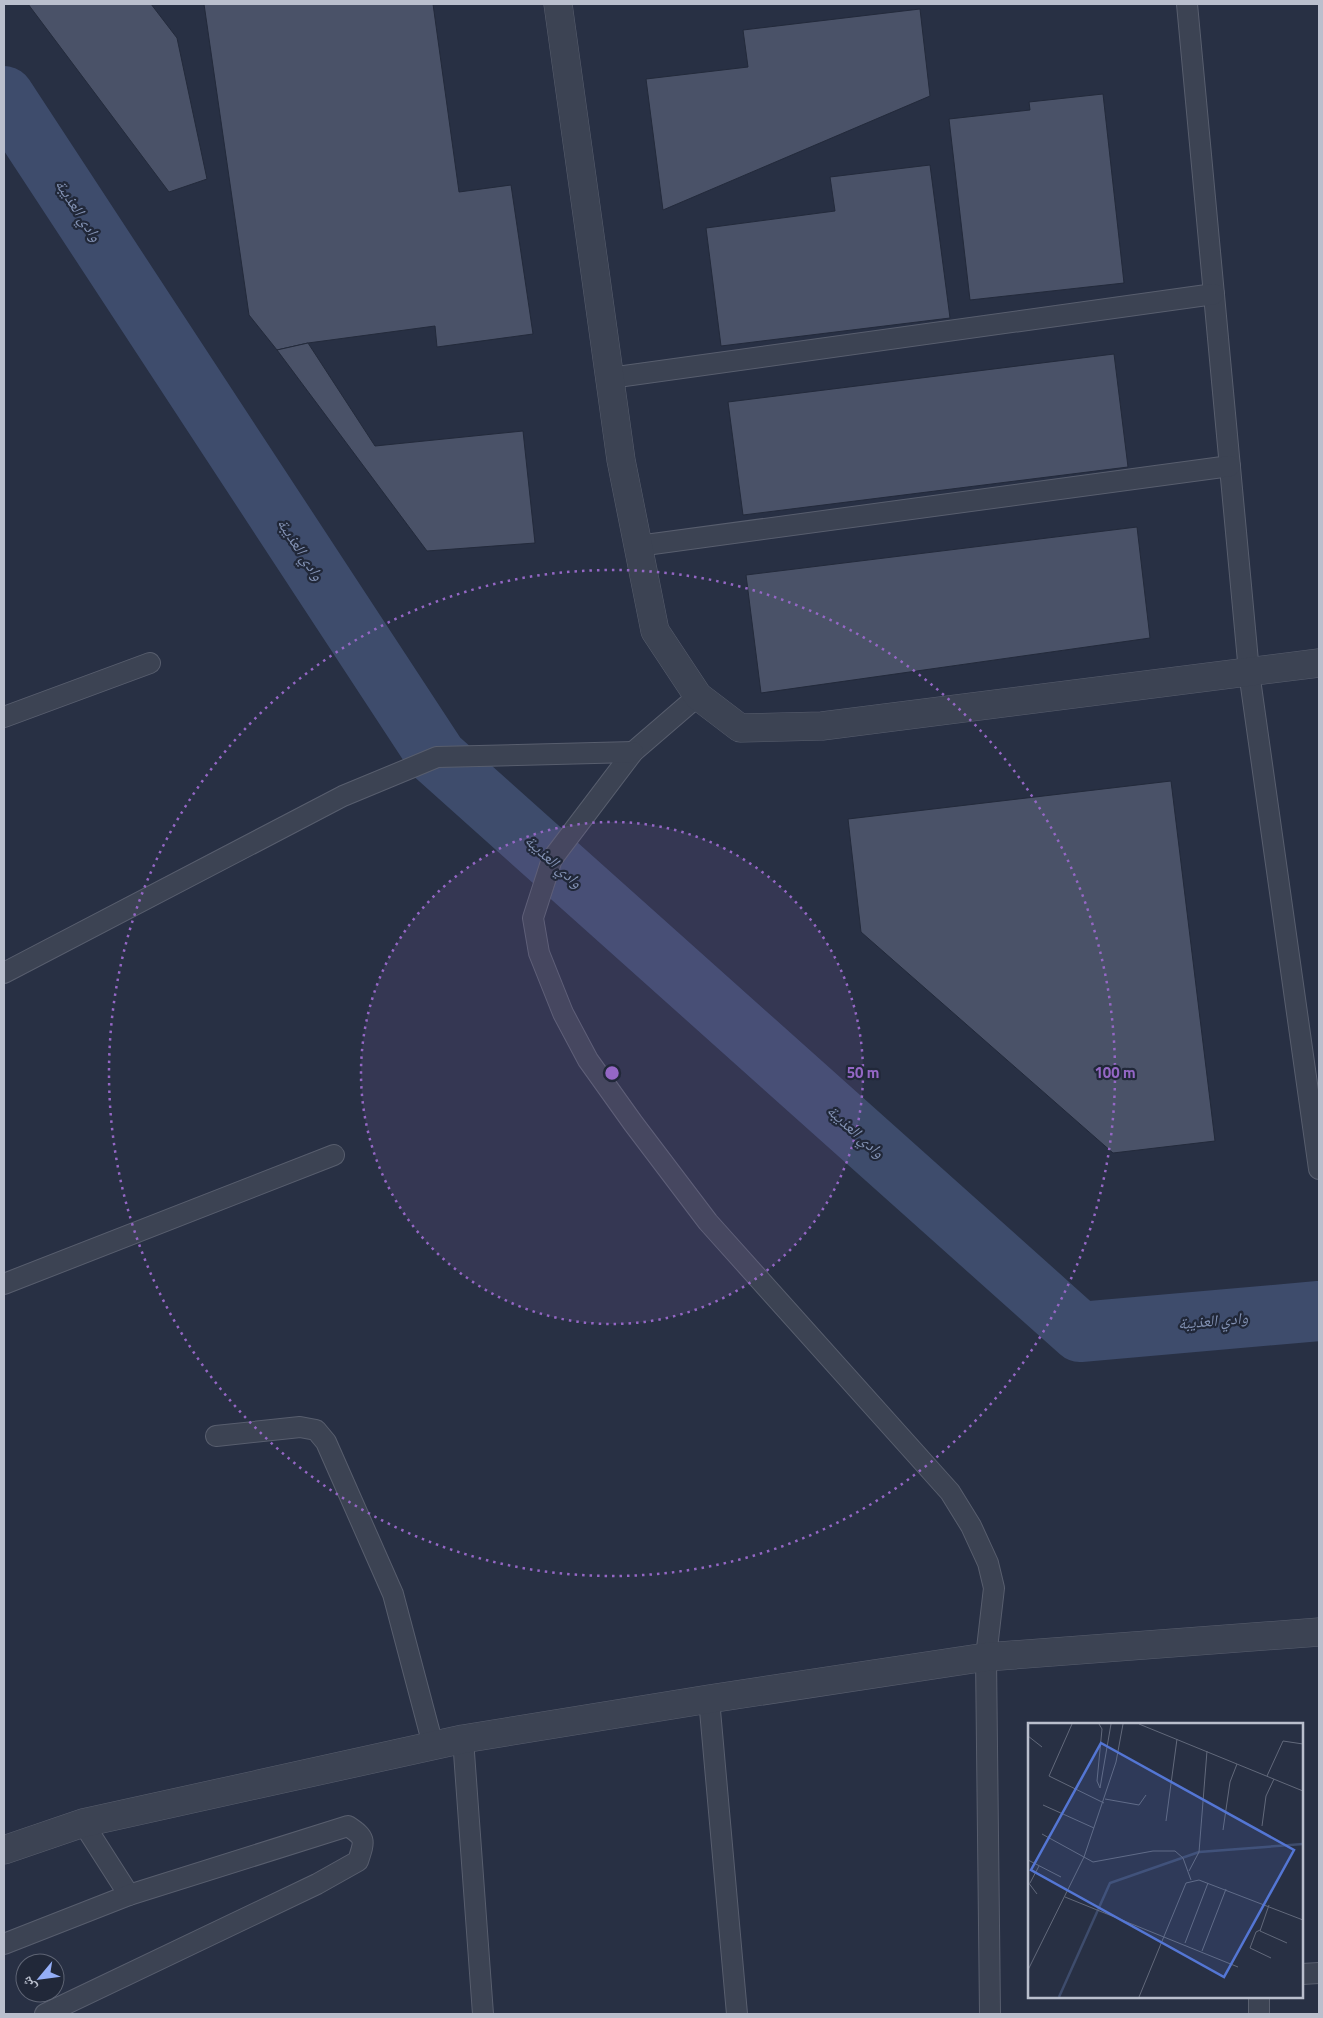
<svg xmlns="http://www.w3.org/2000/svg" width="1323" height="2018" viewBox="0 0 1323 2018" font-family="'Titillium Web','Noto Naskh Arabic',sans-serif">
<rect width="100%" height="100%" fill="#283044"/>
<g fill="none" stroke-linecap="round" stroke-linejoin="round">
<!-- river -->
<polyline stroke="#3e4c6c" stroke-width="60" points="4,96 437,757 1080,1332 1319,1311"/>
</g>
<!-- building -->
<g fill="#4a5268" stroke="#232a3b">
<polygon points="28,4 151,4 177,38 207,179 169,192"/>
<polygon points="204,4 433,4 459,192 511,185 533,334 437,347 435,326 308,343 277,350 249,315"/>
<polygon points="920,9 930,96 663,210 646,79 748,67 743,30"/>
<polygon points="1103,94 1124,283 970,300 949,119 1030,110 1029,102"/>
<polygon points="930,165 950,318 721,346 706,228 835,211 830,177"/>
<polygon points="308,343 375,446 523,431 535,543 427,551 277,350"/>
<polygon points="1114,354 1128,467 743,515 728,402"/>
<polygon points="1137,527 1150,638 761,693 746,575"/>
<polygon points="1171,781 1215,1141 1113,1153 861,932 848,819"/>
</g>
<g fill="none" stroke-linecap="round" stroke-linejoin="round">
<!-- service casing -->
<g stroke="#585e6e" stroke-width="22">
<g id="service">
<polyline points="1187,4 1249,672 1319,1169"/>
<polyline points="610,378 1214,294"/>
<polyline points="638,546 1230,466"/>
<polyline points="698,696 633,752 552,859 533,918 539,953 563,1013 588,1060 633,1123 708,1222 950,1492 971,1526 988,1563 994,1588 986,1657 990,2014"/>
<polyline points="4,717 150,663"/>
<polyline points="4,973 343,796 437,757 633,752"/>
<polyline points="4,1284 334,1155"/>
<polyline points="216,1436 300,1427 316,1430 326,1442 393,1594 433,1745"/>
<polyline points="709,1699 737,2014"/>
<polyline points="463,1739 483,2014"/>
<polyline points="83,1823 129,1895"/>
<path d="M4,1944L129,1895L348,1826C366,1838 365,1840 358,1861L317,1884L45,2014"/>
<polyline points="1302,1974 1319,1973"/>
<polyline points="1259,1997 1259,2014"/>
</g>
</g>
<!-- minor casing -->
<g stroke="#585e6e" stroke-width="29">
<g id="minor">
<polyline points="558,4 621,460 655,631 698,696 740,728 822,726 1319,663"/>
<polyline points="4,1850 83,1823 463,1739 709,1699 986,1657 1319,1632"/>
</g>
</g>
<!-- service -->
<use href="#service" stroke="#3c4353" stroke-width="20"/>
<!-- minor -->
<use href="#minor" stroke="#3c4353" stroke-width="28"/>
</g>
<!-- distance rings -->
<circle cx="612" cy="1073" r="251" fill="#9467c5" fill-opacity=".12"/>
<g fill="none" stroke="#9467c5" stroke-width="2.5" stroke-dasharray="2.5 5">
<circle cx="612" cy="1073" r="251"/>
<circle cx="612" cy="1073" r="503"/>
</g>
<g text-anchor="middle" stroke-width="4.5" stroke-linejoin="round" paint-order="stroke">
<!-- water labels -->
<g font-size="16" font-style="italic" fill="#8291b3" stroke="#212839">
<text transform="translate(79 210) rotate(57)" y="6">وادي العذيبة</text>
<text transform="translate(301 549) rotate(57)" y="6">وادي العذيبة</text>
<text transform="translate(554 861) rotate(42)" y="6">وادي العذيبة</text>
<text transform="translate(856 1131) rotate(42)" y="6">وادي العذيبة</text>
<text transform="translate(1213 1320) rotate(-5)" y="6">وادي العذيبة</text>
</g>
</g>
<!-- overview -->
<g transform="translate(1028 1723)">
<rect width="275" height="275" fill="#283044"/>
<path fill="none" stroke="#3e4c6c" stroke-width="2.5" d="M31,274L82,160L171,129L275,121"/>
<path fill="none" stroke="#62697b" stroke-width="1" d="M44,1L21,53L76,80M71,1L74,6L69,58L72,65L83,1M111,1L275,68M0,13L14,24M239,53L255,18L275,21M77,76L111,82L118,72M15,82L66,105M138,98L149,16M234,103L238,73L246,56M195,107L202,59L209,41M14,111L65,139L125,128H147L155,135L163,157M0,137L33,154M161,148L171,129L179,28M0,159L9,171M2,160L11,143M37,174L210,244M241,182L232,208L259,220M232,207L228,209L222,225L243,235M157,220L180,160M174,228L198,166M0,247L56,134L88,39L95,1M111,274L158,160L171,157L275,197"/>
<path fill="#5476d4" fill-opacity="0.15" stroke="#5476d4" stroke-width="2.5" d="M73,20L266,127L196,254L3,147Z"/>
<rect width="275" height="275" fill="none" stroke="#babfcd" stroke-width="2.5"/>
</g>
<circle cx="612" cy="1073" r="8" fill="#9467c5" stroke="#212839" stroke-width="2.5"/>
<g font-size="15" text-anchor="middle" font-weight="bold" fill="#9467c5" stroke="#212839" stroke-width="4.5" stroke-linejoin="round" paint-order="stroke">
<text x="863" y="1078">50 m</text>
<text x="1115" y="1078">100 m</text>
</g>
<!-- border -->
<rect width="1323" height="2018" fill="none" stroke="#babfcd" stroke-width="10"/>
<!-- north arrow -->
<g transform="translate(40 1978) rotate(241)"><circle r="24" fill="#212839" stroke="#5e6474"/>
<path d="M0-4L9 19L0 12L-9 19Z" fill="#94aef7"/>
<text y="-8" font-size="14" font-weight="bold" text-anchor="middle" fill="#babfcd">ش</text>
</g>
</svg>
